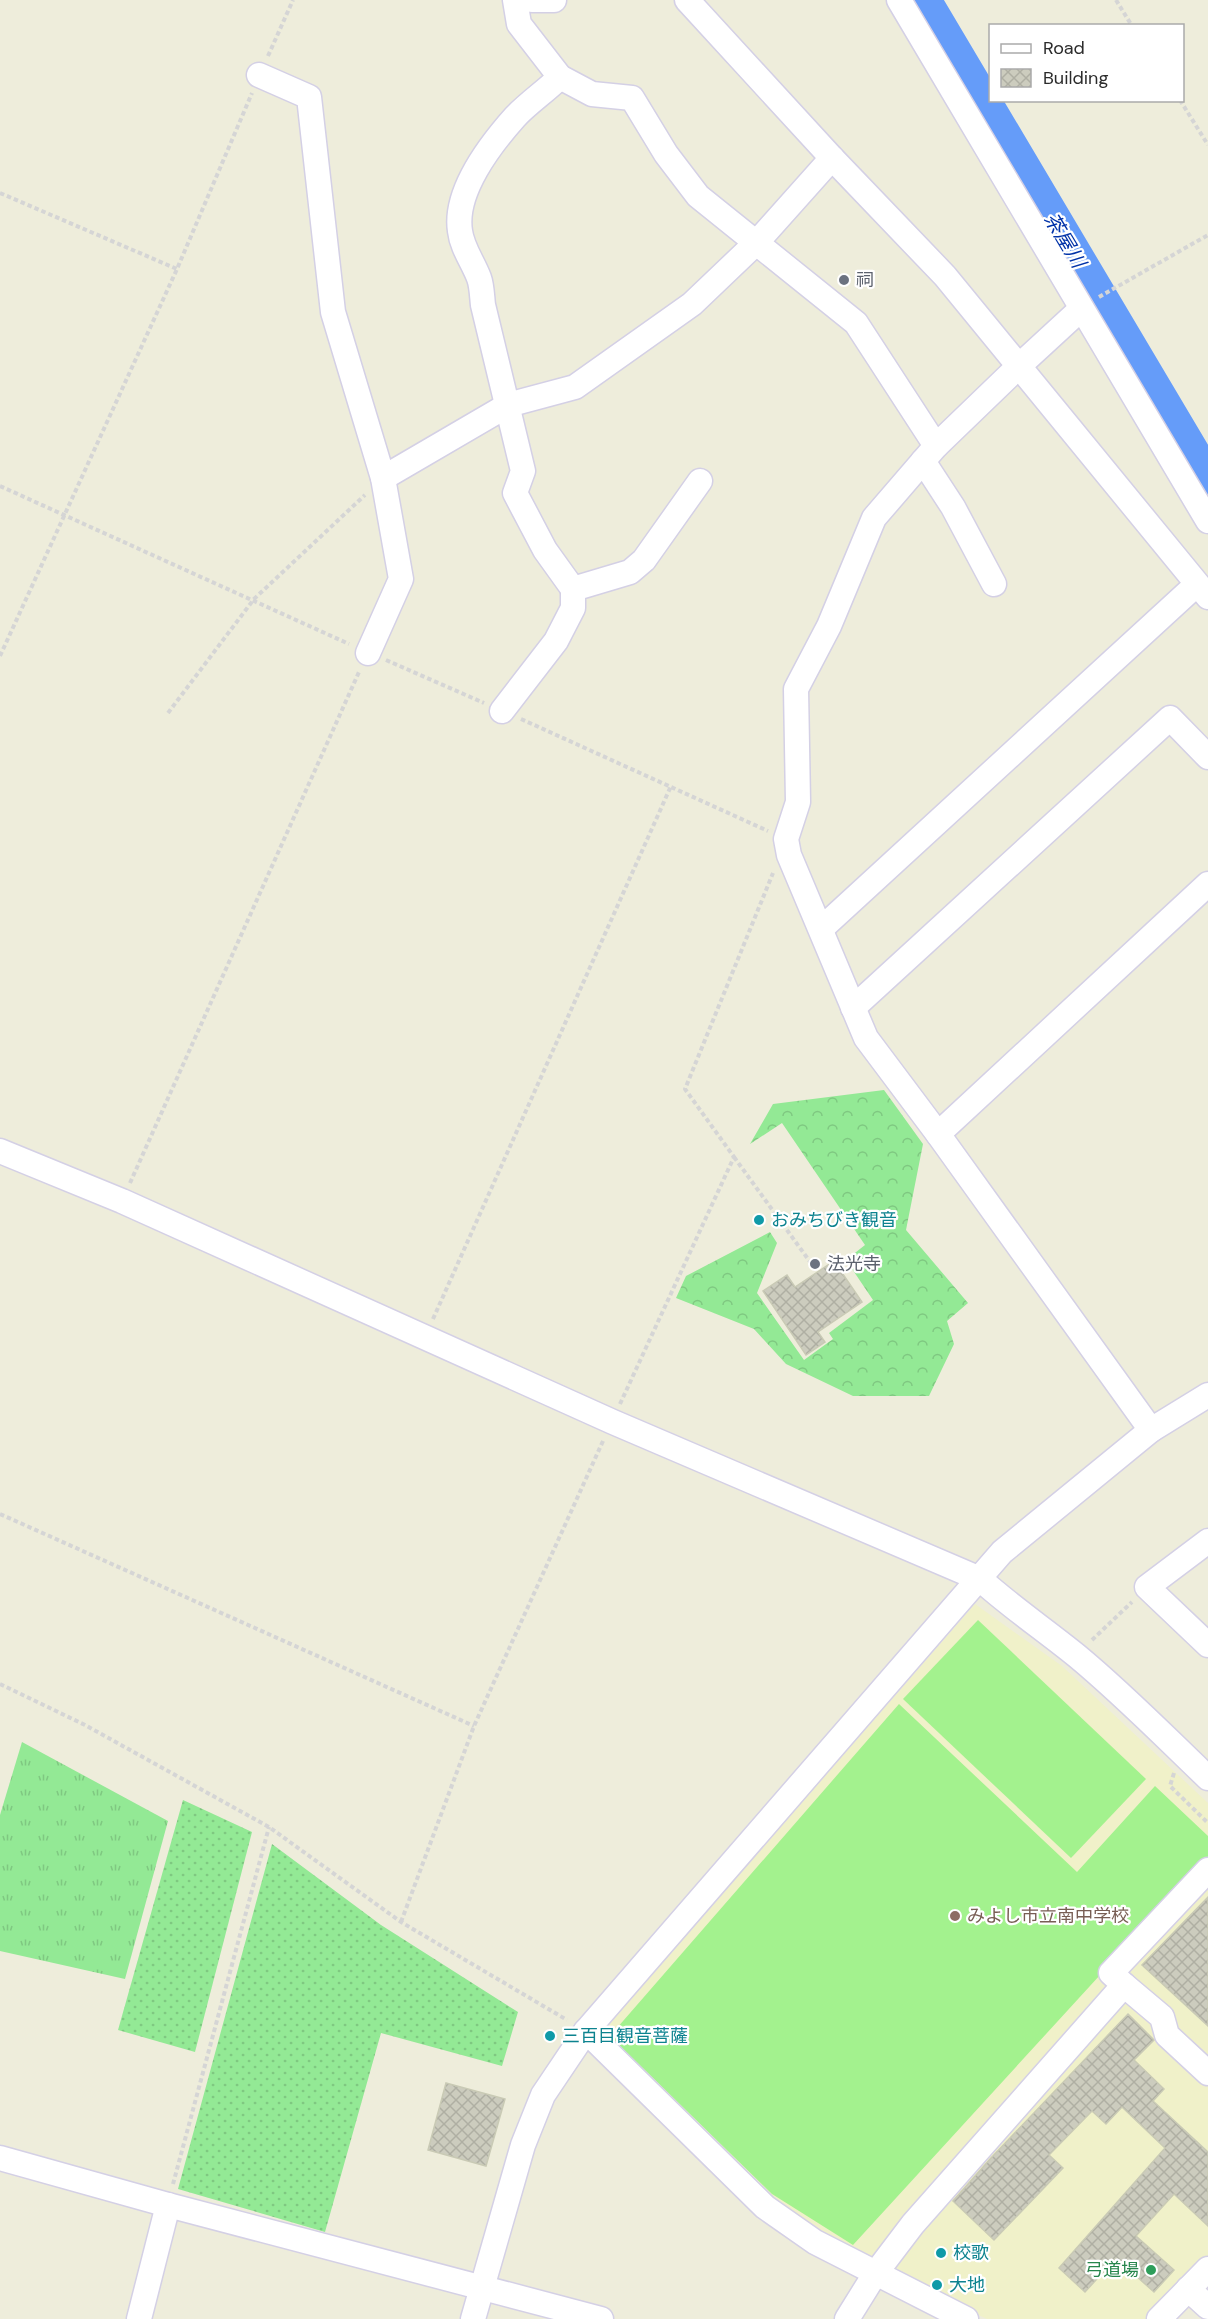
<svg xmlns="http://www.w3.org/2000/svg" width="1208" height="2319" viewBox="0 0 1208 2319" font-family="'DM Sans','Noto Sans JP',sans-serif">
<defs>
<pattern id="grass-tufts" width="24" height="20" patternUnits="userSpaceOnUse" patternTransform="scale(1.5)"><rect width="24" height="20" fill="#93e995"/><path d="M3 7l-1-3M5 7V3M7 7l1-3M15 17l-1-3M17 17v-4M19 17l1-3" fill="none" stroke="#7fc881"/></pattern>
<pattern id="forest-crowns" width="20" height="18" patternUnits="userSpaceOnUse" patternTransform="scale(1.5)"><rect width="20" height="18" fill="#93e995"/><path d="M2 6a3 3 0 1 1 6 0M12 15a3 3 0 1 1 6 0" fill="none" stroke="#7fc881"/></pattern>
<pattern id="garden-dots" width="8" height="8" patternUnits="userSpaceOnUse" patternTransform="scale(1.5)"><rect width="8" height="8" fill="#93e995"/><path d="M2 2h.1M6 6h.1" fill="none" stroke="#7fc881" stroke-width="1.8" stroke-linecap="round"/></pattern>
<pattern id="building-cross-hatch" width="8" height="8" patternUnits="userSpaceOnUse" patternTransform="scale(1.5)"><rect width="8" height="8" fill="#ccccbe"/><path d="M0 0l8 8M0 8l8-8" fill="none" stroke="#afafa3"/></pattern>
</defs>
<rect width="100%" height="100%" fill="#eeeddb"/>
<!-- education -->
<polygon fill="#f0f1c9" points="975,1604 1062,1666 1208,1803 1208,2258 1150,2319 987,2319 864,2260 766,2196 604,2029"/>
<!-- grass -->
<polygon fill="url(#grass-tufts)" points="22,1742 168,1821 125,1979 0,1951 0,1815"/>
<!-- forest -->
<polygon fill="url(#forest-crowns)" points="884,1090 923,1144 906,1230 968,1303 947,1321 954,1344 929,1396 853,1396 786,1364 754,1329 676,1298 686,1276 770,1232 777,1243 757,1293 804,1360 833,1339 829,1333 873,1300 846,1260 865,1245 782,1123 750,1144 773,1104"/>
<!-- garden -->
<g fill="url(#garden-dots)">
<polygon points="183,1800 252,1832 195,2052 118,2030"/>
<polygon points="272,1844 381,1925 518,2012 502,2066 381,2033 325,2232 178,2189"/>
</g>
<!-- pitch -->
<g fill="#a3f28e">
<polygon points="978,1620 1146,1779 1071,1858 903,1699"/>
<polygon points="899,1704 1077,1872 1155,1786 1208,1836 1208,1857 853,2245 772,2194 610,2036"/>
</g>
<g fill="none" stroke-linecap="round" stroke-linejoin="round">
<!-- river -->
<polyline stroke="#659cf9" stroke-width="36" points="923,0 1208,480"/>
</g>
<!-- building -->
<g fill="url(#building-cross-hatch)" stroke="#c9cab5" stroke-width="1.5">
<polygon points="834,1261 862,1302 818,1332 825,1342 806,1355 763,1291 787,1275 795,1287"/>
<polygon points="1208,1897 1208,2026 1142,1965"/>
<polygon points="1128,2014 1154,2040 1134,2060 1164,2089 1153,2101 1208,2152 1208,2226 1174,2194 1136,2236 1174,2270 1154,2292 1116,2258 1085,2292 1059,2268 1165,2148 1122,2107 1106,2124 1092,2111 1049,2155 1063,2168 994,2240 953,2201 991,2158"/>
<polygon points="446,2083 505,2099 486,2166 428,2150"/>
</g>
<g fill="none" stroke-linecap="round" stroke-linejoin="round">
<!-- minor casing -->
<g stroke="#d4d0e5" stroke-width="27">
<g id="minor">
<polyline points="515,0 519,24 560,77 592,94 632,98 666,154 698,196 856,323 936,446"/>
<polyline points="532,0 554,0"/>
<polyline points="687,0 832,158 945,276 1208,597"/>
<polyline points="899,0 1208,521"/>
<polyline points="259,75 309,97 333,312 383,478 401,579 368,653"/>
<path d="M560,77C546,91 528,103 515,117C490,145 454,192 460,231C462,248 473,262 479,278C482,286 482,297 483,305L523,471L515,493L545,550L573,589"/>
<polyline points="1081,309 1019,366 936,446 874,518 829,626 796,689 798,802 786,839 789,855 866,1038 938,1134 1151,1430"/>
<polyline points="923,461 953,507 994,584"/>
<polyline points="383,478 508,405 575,387 692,304 757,242 832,158"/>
<polyline points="502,711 556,641 573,608 573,589 630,572 644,560 700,481"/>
<polyline points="821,929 1196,585"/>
<polyline points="853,1008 1170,718 1208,757"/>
<polyline points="938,1134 1208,884"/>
<path d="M0,1151L122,1201L613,1422L980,1579C1011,1607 1045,1630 1077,1656C1123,1694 1165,1737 1208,1778"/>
<polyline points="1208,1541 1147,1587 1208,1645"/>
<polyline points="1124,1985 1162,2017 1167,2035 1208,2073"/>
<polyline points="586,2031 765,2207 815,2242 966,2319"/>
<polyline points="0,2158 168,2205 601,2319"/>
<polyline points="1188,2289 1208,2307"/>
<polyline points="139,2319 168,2205"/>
<polyline points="473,2319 523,2145 543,2095 586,2031 1002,1552 1151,1430 1208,1395"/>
<polyline points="847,2319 875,2274 913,2224 1124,1985 1111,1973 1208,1870"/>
<polyline points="1159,2319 1208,2269"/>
</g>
</g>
<!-- path -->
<g stroke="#d5d5d5" stroke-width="4" stroke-dasharray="4.5 3" stroke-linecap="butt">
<polyline points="1116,0 1132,26"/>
<polyline points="268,56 293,0"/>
<polyline points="1180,100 1208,145"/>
<polyline points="0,193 177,269"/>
<polyline points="1099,297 1208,235"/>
<polyline points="0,486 349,644"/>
<polyline points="0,656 177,269 252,93"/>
<polyline points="386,660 484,703"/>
<polyline points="168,713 254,599 365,495"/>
<polyline points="521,719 768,831"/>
<polyline points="734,1157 816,1270"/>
<polyline points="130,1183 359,672"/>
<polyline points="433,1319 671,786"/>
<polyline points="620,1404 734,1157 685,1089 773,873"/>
<polyline points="0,1514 474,1726"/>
<polyline points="1092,1640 1132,1602"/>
<polyline points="0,1684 85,1725 269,1827 401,1922 567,2020"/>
<polyline points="1174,1773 1170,1786 1208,1823"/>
<polyline points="401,1922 474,1726 603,1441"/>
<polyline points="173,2184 269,1827"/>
</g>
<!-- minor -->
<use href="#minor" stroke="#fff" stroke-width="24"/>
</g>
<!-- markers -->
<g fill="#6b7280" stroke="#fff" stroke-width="2">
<circle cx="844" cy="280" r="6"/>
<circle cx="815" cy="1264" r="6"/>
</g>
<g fill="#0f9aa8" stroke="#fff" stroke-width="2">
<circle cx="759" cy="1220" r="6"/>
<circle cx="550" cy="2036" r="6"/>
<circle cx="941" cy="2253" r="6"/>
<circle cx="937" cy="2285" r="6"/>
</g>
<circle fill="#8d6e63" stroke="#fff" stroke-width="2" cx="955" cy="1916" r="6"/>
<circle fill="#2e9e5b" stroke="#fff" stroke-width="2" cx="1151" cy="2270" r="6"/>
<g text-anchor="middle" stroke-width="4.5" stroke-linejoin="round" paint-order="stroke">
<!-- worship labels -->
<g font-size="18" fill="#5b616d" stroke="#fff" text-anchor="start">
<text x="856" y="286">祠</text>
<text x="827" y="1270">法光寺</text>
</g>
<!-- culture labels -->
<g font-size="18" fill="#0d838f" stroke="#fff" text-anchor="start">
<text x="771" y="1226">おみちびき観音</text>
<text x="562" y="2042">三百目観音菩薩</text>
<text x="953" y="2259">校歌</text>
<text x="949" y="2291">大地</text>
</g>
<!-- education labels -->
<g font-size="18" fill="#785e54" stroke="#fff" text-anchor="start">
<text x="967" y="1922">みよし市立南中学校</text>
</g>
<!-- leisure labels -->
<g font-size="18" fill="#27864d" stroke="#fff" text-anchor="end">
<text x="1139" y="2276">弓道場</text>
</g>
<!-- water labels -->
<g font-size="20" font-style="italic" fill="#0132a8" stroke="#fff">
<text transform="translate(1065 240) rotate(59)" y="7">茶屋川</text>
</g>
</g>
<!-- legend -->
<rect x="989" y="24" width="195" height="78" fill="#ffffff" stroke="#aaaaaa" stroke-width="1.5"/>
<rect x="1001" y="44" width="30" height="9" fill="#ffffff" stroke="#aaaaaa" stroke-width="1.5"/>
<text x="1043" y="54" font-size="18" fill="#2b2b2b">Road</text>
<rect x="1001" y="69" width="30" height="18" fill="url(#building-cross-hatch)" stroke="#aaaaaa" stroke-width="1.5"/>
<text x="1043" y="84" font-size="18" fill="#2b2b2b">Building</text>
</svg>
